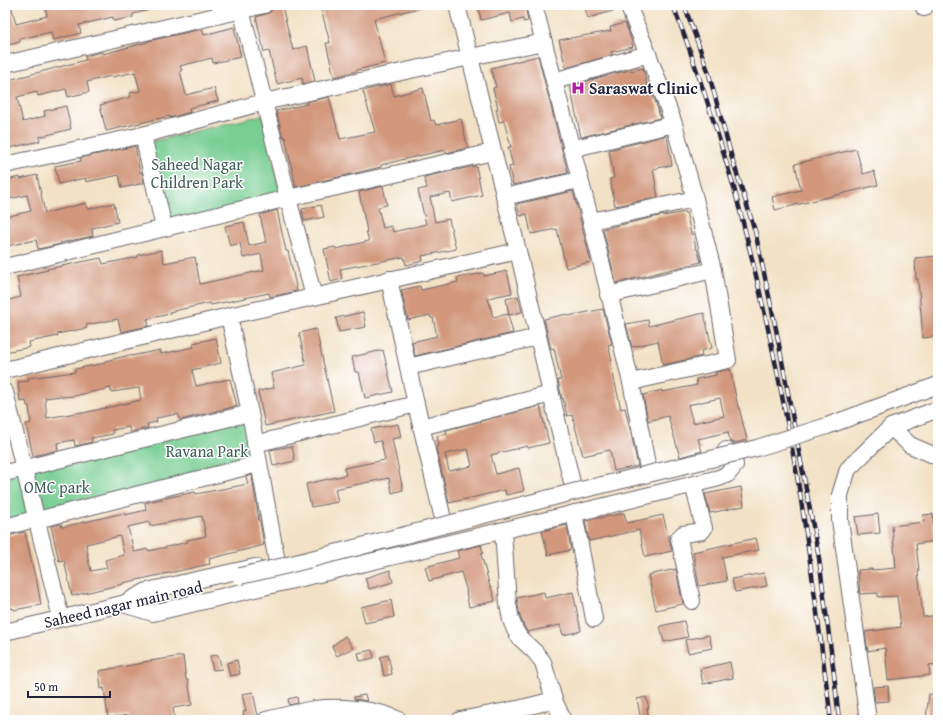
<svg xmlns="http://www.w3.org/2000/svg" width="943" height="725" viewBox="0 0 943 725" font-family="'Gentium Book Plus',serif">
<rect width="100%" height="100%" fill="#fff"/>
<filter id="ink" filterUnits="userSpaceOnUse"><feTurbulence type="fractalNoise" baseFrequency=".025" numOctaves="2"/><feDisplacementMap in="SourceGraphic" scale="8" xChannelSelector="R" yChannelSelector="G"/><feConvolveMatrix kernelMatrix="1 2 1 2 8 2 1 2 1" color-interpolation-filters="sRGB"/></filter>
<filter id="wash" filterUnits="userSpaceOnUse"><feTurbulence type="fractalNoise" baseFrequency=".012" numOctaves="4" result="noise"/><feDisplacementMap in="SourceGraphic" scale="16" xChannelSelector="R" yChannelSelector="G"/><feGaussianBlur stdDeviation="0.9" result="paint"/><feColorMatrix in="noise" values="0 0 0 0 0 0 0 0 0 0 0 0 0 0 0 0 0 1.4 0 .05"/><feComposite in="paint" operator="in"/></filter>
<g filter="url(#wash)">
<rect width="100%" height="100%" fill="#f2e1c5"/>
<!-- green -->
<g fill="#78ce93" stroke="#4d7867">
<polygon points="263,115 281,196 164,224 146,143"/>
<polygon points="250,413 258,460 5,529 5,473"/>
</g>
<g id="blocks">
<!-- building -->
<g fill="#d2977c" fill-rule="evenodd">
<polygon points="5,5 11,5 16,24 47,16 45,5 156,5 157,8 133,14 133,17 114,21 113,17 79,25 81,33 53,40 51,32 20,39 20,42 5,46"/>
<polygon points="320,5 418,5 419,8 374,19 385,63 357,70 357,71 334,77 326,43 330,43"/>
<polygon points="483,5 525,5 528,21 524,22 523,19 512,22 510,13 481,20 478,6"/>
<polygon points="584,5 619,5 620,9 588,18"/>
<polygon points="282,6 293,50 307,46 315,81 303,84 302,78 277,84 269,51 264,52 256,17 266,14 270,12 273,8"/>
<polygon points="625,23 631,39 633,47 611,52 612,55 566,68 559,40 611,31 610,27"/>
<polygon points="234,27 241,57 213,63 212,58 180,66 182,70 180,71 186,95 214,88 218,101 189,108 190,112 170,118 170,116 106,131 100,105 131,97 130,93 140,91 135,72 112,77 111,76 87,82 89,92 68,97 66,89 38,96 37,92 17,97 23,122 45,116 44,111 66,106 71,129 39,137 40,141 5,149 5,120 10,119 5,98 5,81 86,60 85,56 102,52 103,54 148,42 148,41 202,29 204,35"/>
<polygon points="538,56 568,173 513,185 509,167 513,166 508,147 511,147 504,121 499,122 496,109 498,109 493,88 496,87 491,68"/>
<polygon points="643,68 649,93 652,93 658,109 660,118 581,137 570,86 615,73 632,70 632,71"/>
<polygon points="391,84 394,96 423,88 431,121 434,120 436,125 461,119 468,148 446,153 445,150 405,159 381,165 381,167 296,187 285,137 283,137 276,111 307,104 306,102 329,97 340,139 375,132 363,91"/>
<polygon points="664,136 667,136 672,165 653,169 658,197 615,206 610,179 614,178 609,150"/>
<polygon points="135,146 140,173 142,172 144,183 122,188 119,175 86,182 85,178 59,184 55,166 81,161 80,158"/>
<polygon points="856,149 863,174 874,171 878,185 775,210 772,197 801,190 795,164"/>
<polygon points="476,166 482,195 452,202 450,193 430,197 435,222 449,219 456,249 422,256 423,261 406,265 404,257 340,269 342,279 331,282 324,249 335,247 336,249 369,241 366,231 367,231 359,192 383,186 387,205 378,207 383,228 391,226 393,232 426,224 418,190 427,188 424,177"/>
<polygon points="37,175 45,213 86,203 88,209 114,203 118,222 92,228 93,236 60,243 61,244 38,249 36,240 7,246 5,239 5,217 31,211 27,195 5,200 5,180 20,177 20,179"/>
<polygon points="573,191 591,262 566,268 557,229 531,234 527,214 520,216 517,204"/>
<polygon points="321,205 324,217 304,221 302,209"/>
<polygon points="277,210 286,251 288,251 297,291 270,297 269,293 211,305 210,303 169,312 170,314 147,319 149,326 121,332 118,319 86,325 87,328 57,334 58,336 29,342 30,347 5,352 5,301 21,297 17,277 48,270 47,269 101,258 103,264 138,257 138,255 161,250 164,263 195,257 200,284 264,270 261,254 243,258 240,243 230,246 225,226 244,222 249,246 266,242 260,215"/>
<polygon points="686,212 691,234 693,234 696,249 697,249 701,262 616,283 603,229 663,215 663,216"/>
<polygon points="938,256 938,336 923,338 918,279 916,279 915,258"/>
<polygon points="507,271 512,293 488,298 493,317 508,314 513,333 415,356 412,342 437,336 433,318 431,318 430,315 408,320 401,290 420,286 421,290 458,282 457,278 483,273 484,276"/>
<polygon points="518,296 522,312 509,315 506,299"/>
<polygon points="603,309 612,344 608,345 612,361 610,361 621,409 625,408 630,429 638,466 614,471 610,450 583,456 572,415 567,416 563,398 562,399 558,380 561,380 554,348 551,349 544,319 567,314 568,316"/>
<polygon points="363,312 366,327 339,332 336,318"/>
<polygon points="704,313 712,348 701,351 702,356 663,365 658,341 632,347 626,324 648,320 649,326"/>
<polygon points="316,329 334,411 265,426 258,391 274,388 271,373 306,365 299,333"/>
<path d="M216,338L221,363L192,370L196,386L230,379L237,406L180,420L178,414L156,418L157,422L147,424L148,428L130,432L129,427L112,430L113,434L91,438L92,442L75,446L74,440L57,443L58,450L33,456L26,424L31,423L29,406H27L26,401L20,402L18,382L29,381L28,378L75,372V369L105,363V361L130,355L131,356L160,350L161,354L194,347L193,343ZM111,388V392L139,388L141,400L83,413L82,412L47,418L45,398L61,396V397L74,396Z"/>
<polygon points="383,350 393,392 365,398 359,372 355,372 352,357"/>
<path d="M730,369L738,407H739L747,440L734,443L730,441L728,432L698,439L702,451L680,457L668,416L648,421L643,395L662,390V392L697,385L696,379L716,375V372ZM720,398L724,416L693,423L688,405Z"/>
<path d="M540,406L549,443L528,448L527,446L491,455L496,474L519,468L524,491L506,495L505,490L449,503L436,447L439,446L437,436L447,434L446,430ZM468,449L472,466L449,471L445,454Z"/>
<polygon points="398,424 401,437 392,439 403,490 392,493 389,478 335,489 338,502 311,507 306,484 346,475 344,468 385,460 381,441 374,442 371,429"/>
<polygon points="292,446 295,461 273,466 270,450"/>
<path d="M252,475L259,521H260L264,545L209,559L210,564L123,583V584L72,596L64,560L59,561L51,526L61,524L62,527L124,513L125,515L146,510L145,503L170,497L195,492L196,494L248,484L246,477ZM202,516L206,536L187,540L188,542L149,551L148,549L134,552L128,527L149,522L150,526ZM120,536L124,555L105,560L107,568L91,571L87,555H88L86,544Z"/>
<polygon points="741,487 744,506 710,513 705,494"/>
<polygon points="624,513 627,523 663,515 672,551 645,557 639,530 589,541 585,521"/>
<polygon points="878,514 880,533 858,535 855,517"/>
<polygon points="933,514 935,541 916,544 919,571 918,571 923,617 938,615 938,664 929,665 930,675 888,680 885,648 868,651 865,632 901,627 897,596 878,597 878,593 860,594 858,570 872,569 872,570 896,568 892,526 924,522 923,515"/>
<polygon points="567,525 571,550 548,555 542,531"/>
<polygon points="25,532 35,577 36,577 41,605 14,610 13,608 5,610 5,536"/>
<polygon points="756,538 759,550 722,557 727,581 699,586 693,552"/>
<polygon points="481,545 483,553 481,554 490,587 491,587 495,601 469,607 466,592 467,592 461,572 429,581 425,567 459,558 457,551"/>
<polygon points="676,569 683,604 656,610 648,575"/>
<polygon points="390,570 393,582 369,589 365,578"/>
<polygon points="764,573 767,586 735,592 732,579"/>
<polygon points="544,592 545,598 573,592 581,631 563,635 560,625 527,632 524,626 520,617 517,598"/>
<polygon points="391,600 394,617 365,623 361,607"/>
<polygon points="684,621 688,637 664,642 660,626"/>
<polygon points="709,635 712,648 688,653 685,640"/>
<polygon points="345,636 353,648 337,656 332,646"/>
<polygon points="372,650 374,658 360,661 358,653"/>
<polygon points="218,655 222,669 213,670 210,656"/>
<polygon points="388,655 392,674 384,676 380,657"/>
<polygon points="183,656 186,680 188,680 192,705 173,708 175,720 129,720 129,715 108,718 104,688 101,689 99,671 143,663 143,662"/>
<polygon points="237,660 240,674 230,676 227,663"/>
<polygon points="730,662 733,678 703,684 700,669"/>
<polygon points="888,686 889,701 875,702 873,687"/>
<polygon points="253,692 258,716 257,719 245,720 243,712 246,711 242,694"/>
<polygon points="929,694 938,695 938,719 926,718"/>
<polygon points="365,695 367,701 354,699 354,697"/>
<polygon points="297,697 298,703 289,705 288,699"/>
<polygon points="646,697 649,708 647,708 649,720 641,720 637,699"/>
</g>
</g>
</g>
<g filter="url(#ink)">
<use href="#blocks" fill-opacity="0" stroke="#6b656b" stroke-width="1"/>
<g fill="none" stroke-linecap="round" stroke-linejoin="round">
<!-- minor casing -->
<g stroke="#6b656b" stroke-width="18">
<g id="minor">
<polyline points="240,5 288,198 314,297"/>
<polyline points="457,5 518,251 545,366 551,394 573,487"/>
<polyline points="534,5 591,221 631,382 648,469"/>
<polyline points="628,5 648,54 674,124 695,199 713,270 728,360 631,382"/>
<polyline points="924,8 926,5"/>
<polyline points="5,64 264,5"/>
<polyline points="554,81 648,54"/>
<polyline points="143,135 164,228"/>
<polyline points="571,149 674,124"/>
<polyline points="5,165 143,135 264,102 470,57 544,42"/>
<polyline points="504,197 579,180"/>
<polyline points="591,221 695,199"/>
<polyline points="5,267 288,198 493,152"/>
<polyline points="389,279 416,404 443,519"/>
<polyline points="608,295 713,270"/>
<polyline points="229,316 250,413 277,562"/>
<polyline points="408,367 538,337"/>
<polyline points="5,370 229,316 518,251"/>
<polyline points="5,392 61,618"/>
<polyline points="421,427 551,394"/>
<polyline points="891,427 910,445 938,457"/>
<polyline points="255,444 416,404"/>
<polyline points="5,473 250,413"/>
<polyline points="574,513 594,619"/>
<polyline points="5,527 35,519 37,520 258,464"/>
<path d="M255,567L147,591L123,604L153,613C342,568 531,525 719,478L728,474L735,465L733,453L726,450"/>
<polyline points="692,601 679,538 683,534 702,531 704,528 693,484"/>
<polyline points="5,632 134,601"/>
<polyline points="554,700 563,720"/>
<path d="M266,720C282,716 298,712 315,709C340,706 376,709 399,720"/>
<polyline points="460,720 522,708 554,700 543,662 535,652 520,638 515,630 511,620 508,604 503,531"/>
<polyline points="868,720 840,520 840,495 848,469 891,427 938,409"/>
</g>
</g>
<!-- minor -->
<use href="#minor" stroke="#fff" stroke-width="16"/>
<!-- rail casing -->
<g stroke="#22223b" stroke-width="4.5">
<g id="rail">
<path d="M673,5C696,65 716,126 734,188C759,281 779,375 796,470C810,550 819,631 830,711V720"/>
<polyline points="684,5 708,71 732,158 755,231 776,329 819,558 834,674 839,720"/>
</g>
</g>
<!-- rail -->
<use href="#rail" stroke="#fff" stroke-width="3" stroke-dasharray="9" stroke-linecap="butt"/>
<!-- minor-bridge casing -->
<g stroke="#6b656b" stroke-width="18" stroke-linecap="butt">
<polyline id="minor-bridge" points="240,576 284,566 577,491 757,448 827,426 938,385"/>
</g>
<!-- minor-bridge -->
<use href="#minor-bridge" stroke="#fff" stroke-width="16"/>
</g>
</g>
<!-- icons -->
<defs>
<g id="hospital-bare" transform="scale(1.08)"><path d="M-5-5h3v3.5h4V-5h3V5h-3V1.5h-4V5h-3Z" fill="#b5179e" stroke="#fff" stroke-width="2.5" paint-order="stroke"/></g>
</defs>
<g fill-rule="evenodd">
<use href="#hospital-bare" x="578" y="88"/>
</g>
<g text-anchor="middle" stroke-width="3" stroke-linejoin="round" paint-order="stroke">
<!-- poi labels -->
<g font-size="16" font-weight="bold" fill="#22223b" stroke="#fff" text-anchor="start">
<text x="589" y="94">Saraswat Clinic</text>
</g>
<!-- park labels -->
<g font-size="16" fill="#405e5a" stroke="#fff">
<text x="197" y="170">Saheed Nagar<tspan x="197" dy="18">Children Park</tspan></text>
<text x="207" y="457">Ravana Park</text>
<text x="57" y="493">OMC park</text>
</g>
<!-- street labels -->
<g font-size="16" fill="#22223b" stroke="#fff">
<text transform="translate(123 604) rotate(-13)" y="6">Saheed nagar main road</text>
</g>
</g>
<!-- margin -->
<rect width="943" height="725" fill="none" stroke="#fff" stroke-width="20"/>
<!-- scale -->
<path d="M28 691v6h82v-6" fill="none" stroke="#22223b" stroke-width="2"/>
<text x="34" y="691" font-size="12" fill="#22223b" stroke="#ffffff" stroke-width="3" paint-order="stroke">50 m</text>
</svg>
